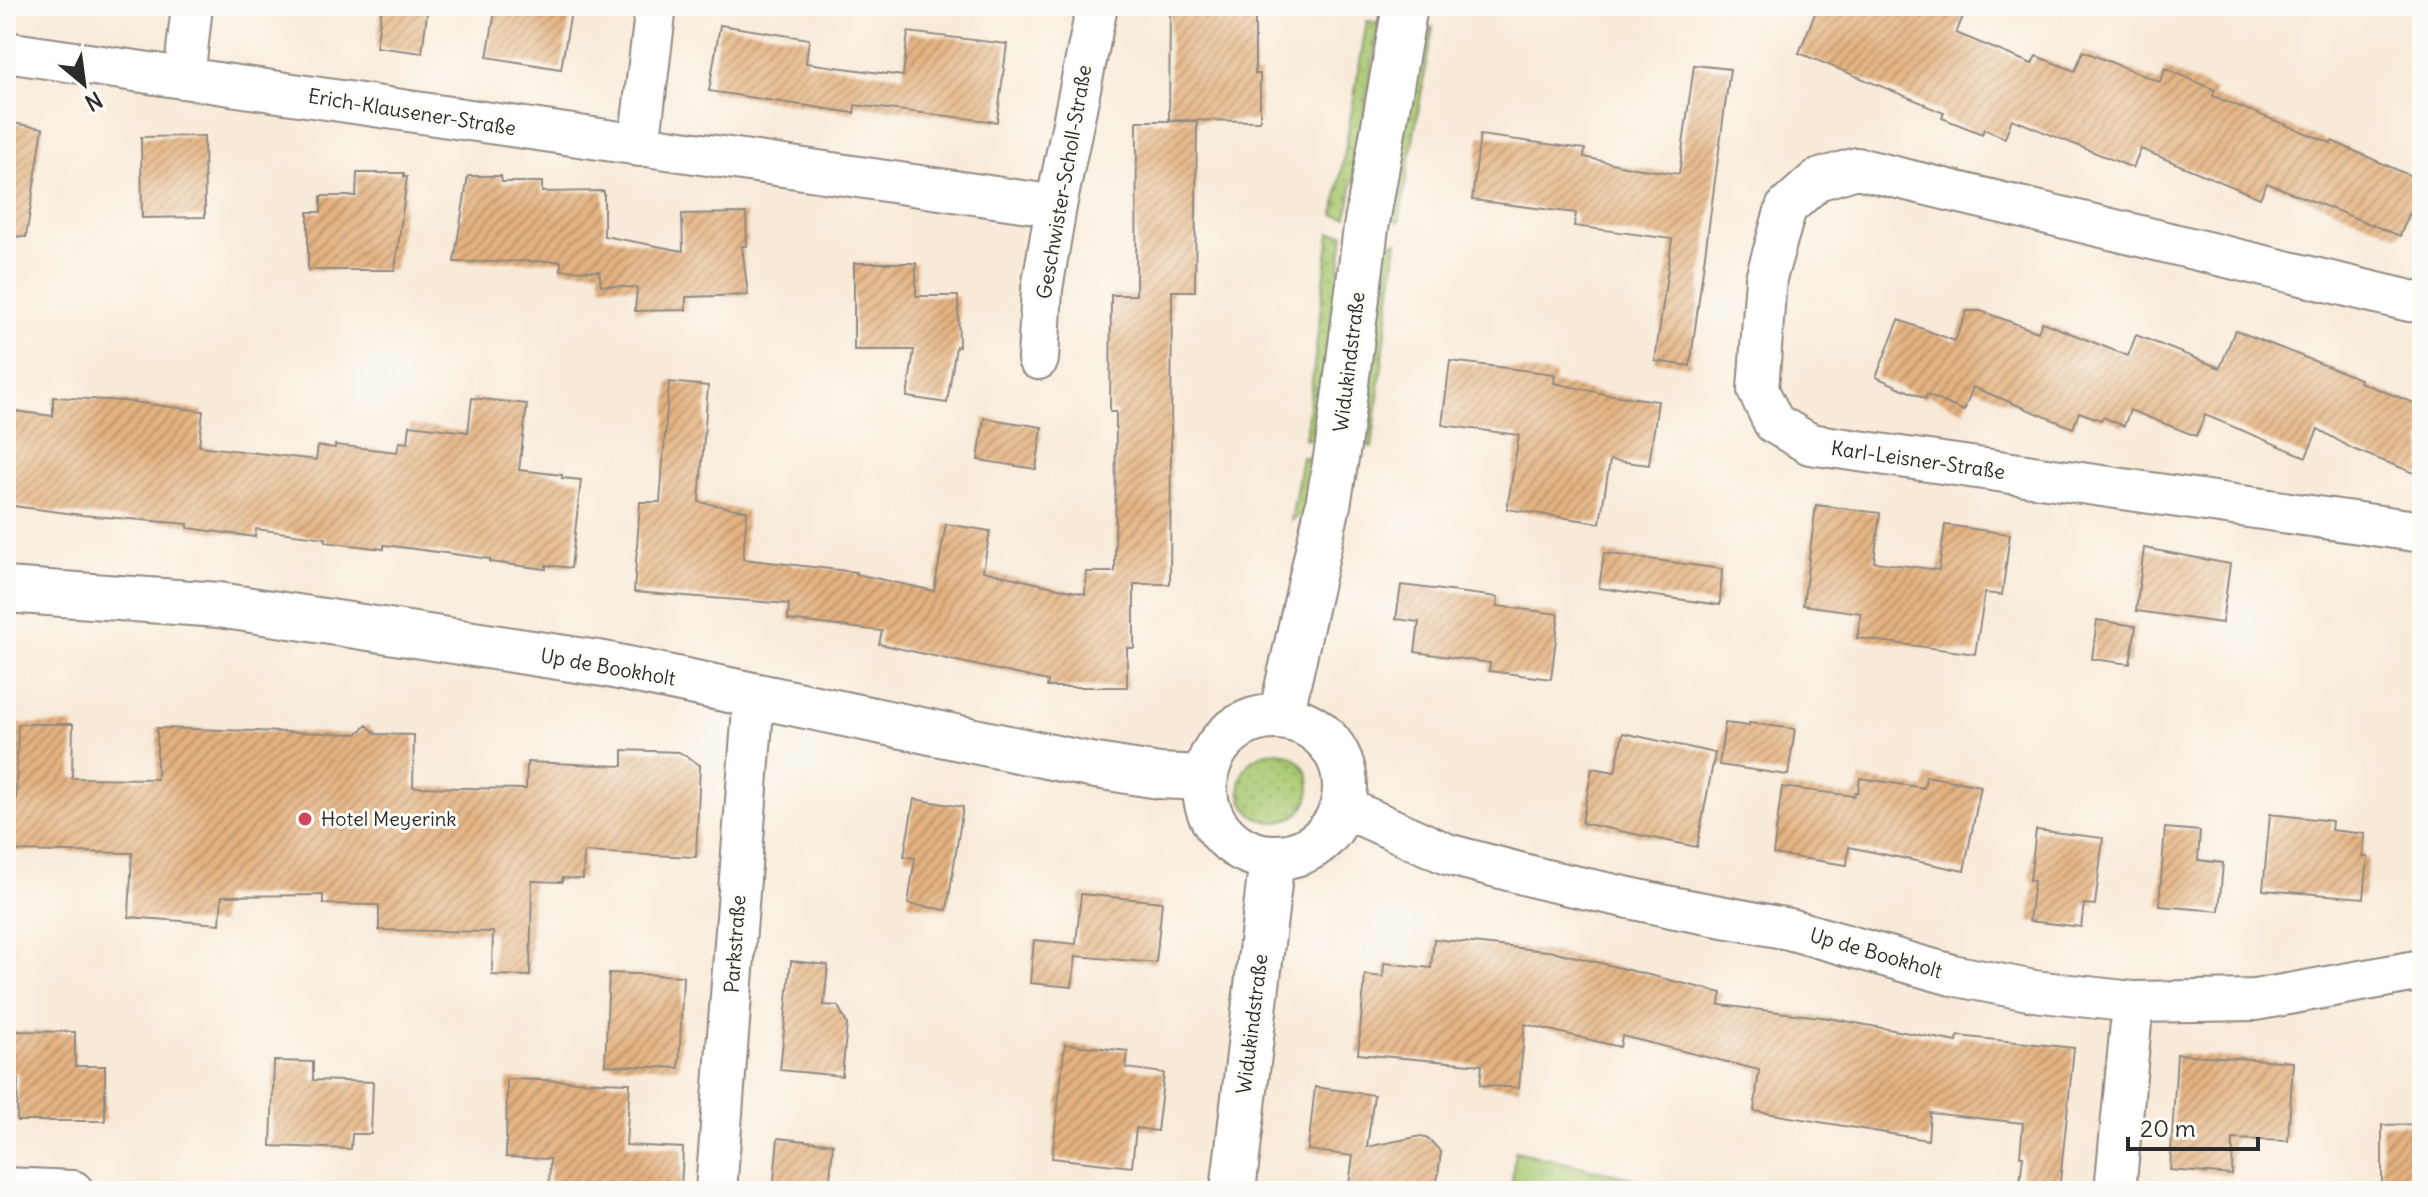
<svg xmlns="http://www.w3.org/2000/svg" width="2428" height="1197" viewBox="0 0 2428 1197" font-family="Delius,sans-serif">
<defs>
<pattern id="grass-dots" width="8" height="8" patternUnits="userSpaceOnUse" patternTransform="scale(2)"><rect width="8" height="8" fill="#a9c870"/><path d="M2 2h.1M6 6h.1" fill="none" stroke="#8aa35c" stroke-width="1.8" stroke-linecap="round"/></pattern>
<pattern id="park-tufts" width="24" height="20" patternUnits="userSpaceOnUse" patternTransform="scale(2)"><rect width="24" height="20" fill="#a9c870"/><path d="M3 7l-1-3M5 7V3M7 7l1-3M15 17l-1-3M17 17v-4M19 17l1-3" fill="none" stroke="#8aa35c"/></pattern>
<pattern id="building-hatch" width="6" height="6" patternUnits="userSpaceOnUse" patternTransform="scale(2)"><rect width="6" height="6" fill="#e4b280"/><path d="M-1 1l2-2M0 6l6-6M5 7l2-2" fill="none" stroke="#b99169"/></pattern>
</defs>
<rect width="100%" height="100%" fill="#fdfcf7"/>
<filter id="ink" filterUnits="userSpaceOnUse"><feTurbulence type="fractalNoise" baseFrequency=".0125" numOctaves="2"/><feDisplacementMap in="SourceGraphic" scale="16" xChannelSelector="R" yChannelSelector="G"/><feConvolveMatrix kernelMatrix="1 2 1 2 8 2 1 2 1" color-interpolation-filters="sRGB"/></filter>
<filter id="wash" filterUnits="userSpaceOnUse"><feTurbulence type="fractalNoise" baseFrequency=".006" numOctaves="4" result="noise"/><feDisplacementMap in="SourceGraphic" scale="32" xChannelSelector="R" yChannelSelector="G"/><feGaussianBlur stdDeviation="1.8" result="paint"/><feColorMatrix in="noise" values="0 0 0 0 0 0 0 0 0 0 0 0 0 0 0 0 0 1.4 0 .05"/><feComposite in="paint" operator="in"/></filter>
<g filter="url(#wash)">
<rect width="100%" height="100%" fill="#f8ead8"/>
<!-- grass -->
<g fill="url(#grass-dots)" stroke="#6a7a4e" stroke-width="2">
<polygon points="1367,21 1379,23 1347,217 1334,215"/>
<polygon points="1433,27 1399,222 1389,216 1419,34"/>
<polygon points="1330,233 1344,233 1319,440 1305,439"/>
<polygon points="1397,241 1372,448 1360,441 1383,246"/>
<polygon points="1302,457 1316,458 1308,510 1291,521"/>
<circle cx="1275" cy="787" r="35"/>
</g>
<!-- park -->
<polygon fill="url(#park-tufts)" stroke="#6a7a4e" stroke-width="2" points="1515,1151 1686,1191 1511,1191"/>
<g id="blocks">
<!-- building -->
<g fill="url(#building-hatch)">
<polygon points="382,6 428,6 422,53 376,47"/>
<polygon points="496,6 525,11 526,6 572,6 561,69 487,57"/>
<polygon points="1170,6 1220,6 1220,11 1255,12 1255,74 1260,74 1260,121 1169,120"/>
<polygon points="1818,6 1943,6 1964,14 1956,33 2032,64 2036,56 2075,71 2083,51 2160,82 2165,68 2215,90 2213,96 2331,143 2332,141 2422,181 2422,219 2409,214 2400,236 2267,183 2260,198 2141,149 2133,168 2012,119 2005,138 1984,129 1982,134 1942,118 1944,113 1924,105 1925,104 1799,53"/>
<polygon points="720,25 809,39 806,63 903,76 908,32 1007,44 997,122 855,105 854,113 709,91"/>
<polygon points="1694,65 1730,69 1690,366 1655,361 1672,239 1574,226 1576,213 1472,200 1480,135 1585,149 1584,157 1634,168 1679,174"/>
<polygon points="1137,121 1197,121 1195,291 1172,291 1170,584 1134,584 1134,648 1127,648 1127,687 1047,687 1048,681 879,644 882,631 788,620 789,604 634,592 640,502 660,502 669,382 708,386 699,502 747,511 743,559 856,572 856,574 934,591 946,524 990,531 983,571 1085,594 1086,572 1115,572 1116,412 1110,412 1111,295 1136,295"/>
<polygon points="6,122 43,128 26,237 6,236"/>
<polygon points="204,136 205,217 142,218 141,137"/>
<polygon points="357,173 404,173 404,177 407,177 395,270 308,270 308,212 321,212 321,196 356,196"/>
<polygon points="468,176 501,176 502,182 542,182 542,192 604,191 604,236 683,251 682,214 746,213 747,246 742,246 748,295 686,297 686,310 635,311 637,288 601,285 599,271 561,270 561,261 454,262"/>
<polygon points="854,263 916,263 916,296 958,296 959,347 956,346 947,403 907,397 914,350 854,350"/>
<polygon points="1967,311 1981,311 2038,332 2042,322 2128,356 2136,335 2220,368 2235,330 2360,379 2359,382 2422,406 2422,476 2353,449 2318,429 2306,457 2205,415 2196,436 2130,410 2124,426 2103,417 2101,420 2079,412 2073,428 1973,387 1964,411 1927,395 1926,399 1876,377 1899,320 1955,341"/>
<polygon points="1450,361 1555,374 1554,383 1605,394 1658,401 1649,465 1610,460 1600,523 1507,509 1519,435 1442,425"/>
<polygon points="53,397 124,401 203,411 199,446 316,460 318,446 335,448 335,445 397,452 399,442 408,443 410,425 468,432 472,398 527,404 519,470 562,475 562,478 581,480 571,568 546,565 546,569 490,562 490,559 384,545 384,549 325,542 326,538 256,529 255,537 188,528 188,524 82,515 6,505 6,410 53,416"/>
<polygon points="984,418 1042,427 1036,469 978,460"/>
<polygon points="1816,505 1880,513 1874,562 1939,570 1945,525 2010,534 2002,595 1985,593 1975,654 1857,638 1861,613 1803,605"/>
<polygon points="2144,548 2230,564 2222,623 2136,611"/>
<polygon points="1604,553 1722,569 1720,605 1599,588"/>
<polygon points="1401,585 1498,597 1497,606 1559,614 1551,679 1489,671 1490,663 1415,652 1419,622 1396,619"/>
<polygon points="2097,620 2136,626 2130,664 2092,659"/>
<polygon points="1725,723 1749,726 1749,723 1795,729 1788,775 1719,765"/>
<polygon points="18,724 73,724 72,778 157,779 157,728 357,734 367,725 376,734 414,735 413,787 526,789 527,762 623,766 623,750 679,752 700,765 696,857 584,852 583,879 562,878 562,882 532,881 530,976 492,975 493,932 379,930 379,905 323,904 323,895 222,896 220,924 129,917 132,853 6,851 6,803 16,802"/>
<polygon points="1623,733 1715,753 1697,847 1582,823 1592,768 1615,772"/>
<polygon points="1926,776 1981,786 1964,871 1849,847 1847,865 1773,854 1782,787 1854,796 1855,792 1858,792 1860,778 1924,788"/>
<polygon points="914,799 963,807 947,910 908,904 915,858 904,856"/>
<polygon points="2270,814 2332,821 2331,830 2365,834 2363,857 2368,857 2364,898 2263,890"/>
<polygon points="2165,828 2200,831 2198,860 2223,863 2219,911 2159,906"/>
<polygon points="2036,830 2103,838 2095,905 2084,904 2081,927 2029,921 2034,881 2030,880"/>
<polygon points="1081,894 1162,902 1156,963 1076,956 1072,987 1030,983 1034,940 1076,944"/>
<polygon points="1434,939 1556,952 1722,993 1719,1005 1829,1018 1957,1042 1958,1036 2074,1048 2059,1191 2019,1191 2023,1156 2020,1156 2023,1123 1930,1113 1928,1140 1754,1111 1759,1070 1622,1036 1620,1047 1525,1024 1519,1088 1480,1085 1482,1065 1358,1054 1365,975 1383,977 1384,963 1431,968"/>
<polygon points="791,961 828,965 824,1005 838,1006 847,1024 842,1076 780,1070"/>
<polygon points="609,973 683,976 679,1068 605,1065"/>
<polygon points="15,1031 75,1032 75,1066 105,1066 105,1121 17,1121 18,1073 6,1073 6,1032"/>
<polygon points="1065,1044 1128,1051 1126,1068 1164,1073 1157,1131 1136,1128 1132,1167 1052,1158"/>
<polygon points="2177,1054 2293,1062 2288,1141 2233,1139 2232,1175 2170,1170"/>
<polygon points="274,1061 313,1062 313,1080 373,1082 371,1134 352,1134 351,1149 271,1146"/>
<polygon points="507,1079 630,1083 626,1145 683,1148 681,1191 549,1191 550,1159 506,1157"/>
<polygon points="1315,1087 1374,1095 1367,1147 1421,1136 1430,1140 1441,1152 1436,1191 1348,1191 1353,1156 1308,1150"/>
<polygon points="2422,1124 2422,1188 2382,1189 2382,1125"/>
<polygon points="778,1138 833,1144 829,1191 773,1191"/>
</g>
</g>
</g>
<g filter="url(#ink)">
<use href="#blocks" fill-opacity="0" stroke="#928a82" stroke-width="2"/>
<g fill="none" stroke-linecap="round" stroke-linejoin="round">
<!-- street casing -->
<g stroke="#928a82" stroke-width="44">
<g id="street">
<polyline points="6,52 1056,206"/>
<polyline points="184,78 192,6"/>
<polyline points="639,146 656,6"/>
<polyline points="2422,302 2410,301 1857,168 1817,180 1786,208 1766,278 1758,390 1774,423 1810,444 2422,532"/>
<polyline points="1038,359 1042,289 1056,206 1097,6"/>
<polyline points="1343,807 1447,854 1546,880 1671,907 1789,929 1952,975 2034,991 2133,1002 2255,1000 2422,970"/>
<polyline points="6,1188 73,1191"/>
<polyline points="716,1191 754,696"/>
<polyline points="2115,1191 2133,1002"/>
</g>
</g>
<!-- secondary casing -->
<g stroke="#928a82" stroke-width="48">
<g id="secondary">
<polyline points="6,590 219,605 604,664 1090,765 1159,776 1205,778"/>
<polyline points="1281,716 1328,505 1338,446 1366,228 1405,6"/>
<circle cx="1275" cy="787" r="70"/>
<polyline points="1233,1191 1272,858"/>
</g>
</g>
<!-- street -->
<use href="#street" stroke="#fff" stroke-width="40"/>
<!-- secondary -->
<use href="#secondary" stroke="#fff" stroke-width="44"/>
</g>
</g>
<!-- markers -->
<circle fill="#d1495b" stroke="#fdfcf7" stroke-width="3" cx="305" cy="819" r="8"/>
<g text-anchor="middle" stroke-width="6" stroke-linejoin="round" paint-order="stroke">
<!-- street labels -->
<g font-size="20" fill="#2b2b2b" stroke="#fdfcf7">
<text transform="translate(412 112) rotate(9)" y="7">Erich-Klausener-Straße</text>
<text transform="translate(1064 182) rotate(-80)" y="7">Geschwister-Scholl-Straße</text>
<text transform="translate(1349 362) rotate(-83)" y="7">Widukindstraße</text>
<text transform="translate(1918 460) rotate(8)" y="7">Karl-Leisner-Straße</text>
<text transform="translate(608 667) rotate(10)" y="7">Up de Bookholt</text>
<text transform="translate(735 944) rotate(-86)" y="7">Parkstraße</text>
<text transform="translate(1876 953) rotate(16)" y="7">Up de Bookholt</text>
<text transform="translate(1252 1024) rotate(-83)" y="7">Widukindstraße</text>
</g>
<!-- poi labels -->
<g font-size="20" fill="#2b2b2b" stroke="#fdfcf7" text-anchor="start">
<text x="321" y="826">Hotel Meyerink</text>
</g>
</g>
<!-- margin -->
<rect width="2428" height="1197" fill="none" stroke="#fdfcf7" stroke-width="32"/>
<!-- north arrow -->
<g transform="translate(84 84) rotate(151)" stroke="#fdfcf7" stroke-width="6" paint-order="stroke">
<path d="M0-6L14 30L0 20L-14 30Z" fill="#2b2b2b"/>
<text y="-12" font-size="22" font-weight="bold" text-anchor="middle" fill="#2b2b2b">N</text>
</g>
<!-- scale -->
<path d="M2128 1137v12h130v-12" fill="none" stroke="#2b2b2b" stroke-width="4"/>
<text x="2140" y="1137" font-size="24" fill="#2b2b2b" stroke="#fdfcf7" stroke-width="6" paint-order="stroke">20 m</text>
</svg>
